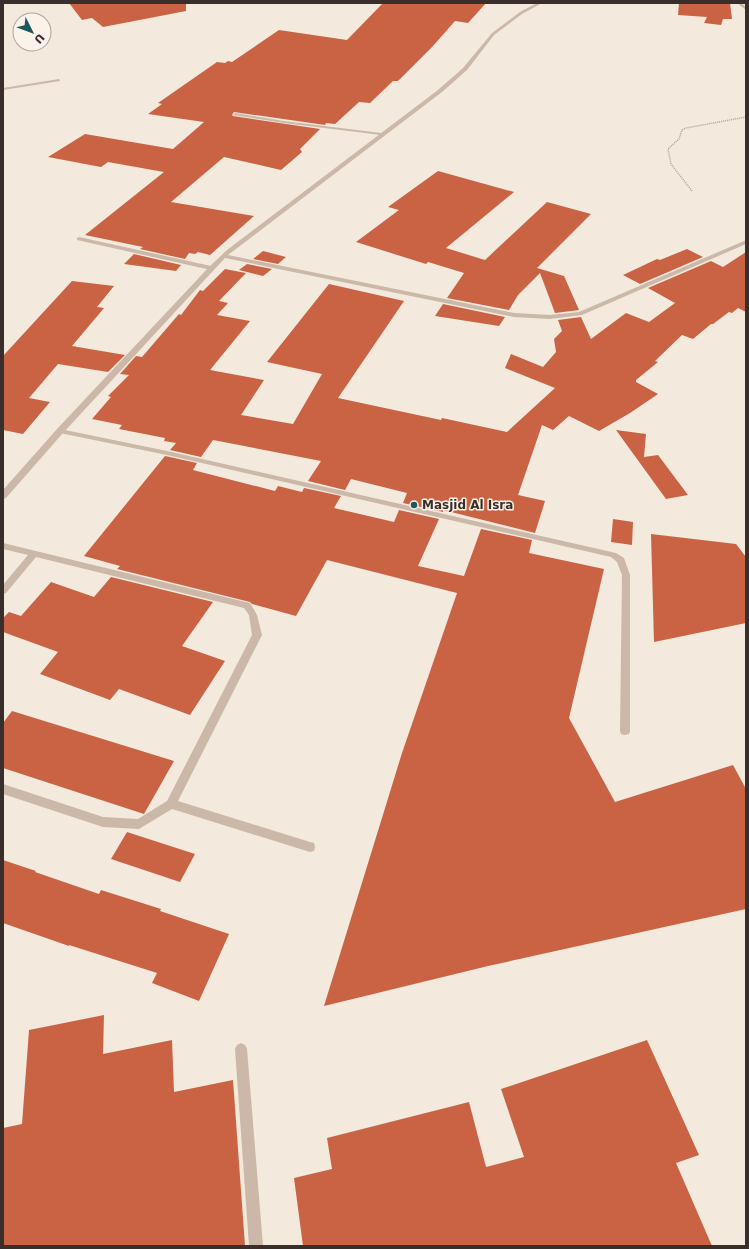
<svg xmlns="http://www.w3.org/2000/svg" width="749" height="1249" viewBox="0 0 749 1249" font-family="'DejaVu Sans',sans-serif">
<rect width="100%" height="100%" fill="#f3e9dd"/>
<!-- building -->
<g fill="#ca6344">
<polygon points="69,3 186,3 186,11 103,27 92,18 82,20"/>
<polygon points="383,3 486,3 468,23 455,21 433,46 398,81 393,81 370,103 359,102 335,124 326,123 325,125 234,112 232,115 233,116 320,129 300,149 302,152 281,170 224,157 171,202 254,216 210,255 198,252 195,254 189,253 185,259 140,249 143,247 85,235 164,172 108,162 101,167 48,157 85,134 173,149 204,122 148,114 162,104 158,103 217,62 225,63 228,61 232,62 279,30 347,40"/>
<polygon points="679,3 730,3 732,19 723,19 721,25 704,23 707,17 678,15"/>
<polygon points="438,171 514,192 446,248 485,260 547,202 591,214 537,268 564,276 579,310 555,313 540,273 518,295 509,310 447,298 464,273 428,262 426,264 356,242 399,210 388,207"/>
<polygon points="687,249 703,257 640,284 623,275 657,259 660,260"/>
<polygon points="263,251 286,257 278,264 253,259"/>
<polygon points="746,252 746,312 738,308 732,313 729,312 713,324 711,324 693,339 682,335 655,361 658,362 636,380 636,382 658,394 630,413 599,431 569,416 553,430 542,425 518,495 545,501 535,533 443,510 443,512 403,503 407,493 351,479 345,490 308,481 321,461 213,440 201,457 170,450 176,443 164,441 165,438 119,429 122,425 92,419 111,397 108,396 129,375 120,374 136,356 142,357 179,314 181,315 200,290 203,291 225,269 246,273 219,301 228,303 217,315 250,321 210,370 264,380 241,415 293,424 322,374 267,362 329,284 404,301 338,398 441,420 442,418 507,432 555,388 505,368 511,354 543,367 556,352 554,339 562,331 558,320 581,317 591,339 626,313 649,322 675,303 648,288 711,261 723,267"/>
<polygon points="134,254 181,265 176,271 124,264"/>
<polygon points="247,264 272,269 263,276 239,270"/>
<polygon points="72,281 114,286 97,307 104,308 72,346 125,355 108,372 58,364 29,398 50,402 23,434 3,430 3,356"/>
<polygon points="443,304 505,317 499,326 435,316"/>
<polygon points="616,430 646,434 644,457 658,455 688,495 666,499"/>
<polygon points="165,456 197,463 193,470 275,491 278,486 302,492 304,488 341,496 334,508 394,522 399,510 439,519 418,566 464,576 481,529 532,540 529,553 604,569 569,718 615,802 733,765 746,789 746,909 488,966 324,1006 402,753 457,593 327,560 296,616 252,604 250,602 117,569 120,566 84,556"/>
<polygon points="613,519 633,522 632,545 611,542"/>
<polygon points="651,534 736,544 746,557 746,623 654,642"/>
<polygon points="111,577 213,602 182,646 225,661 190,715 119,689 110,700 40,674 58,652 3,632 3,618 9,612 21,616 51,582 94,597"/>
<polygon points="12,711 106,740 174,761 144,814 3,768 3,723"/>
<polygon points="127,832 195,854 180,882 111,859"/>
<polygon points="3,860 36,871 35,872 99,894 101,890 161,909 160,911 229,934 199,1001 152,983 157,973 69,945 69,946 3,923"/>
<polygon points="104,1015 103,1054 172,1040 174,1092 233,1080 245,1246 3,1246 3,1128 22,1124 29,1030"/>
<polygon points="647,1040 699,1155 676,1163 712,1246 303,1246 294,1178 332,1169 327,1138 469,1102 486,1167 524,1157 501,1089"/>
</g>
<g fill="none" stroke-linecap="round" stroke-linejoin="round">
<!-- path -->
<polyline stroke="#b8a292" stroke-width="1.5" stroke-dasharray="1 1" stroke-linecap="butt" points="692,191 671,164 668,149 679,139 682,130 686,128 746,117"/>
<!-- lane -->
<g fill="#ccb8a8" fill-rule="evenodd">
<polygon points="737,3 741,3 746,7 746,10"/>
<polygon points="59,79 60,81 3,90 3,88"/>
<polygon points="235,113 284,121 381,133 383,134 381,135 284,123 233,115"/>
<polygon points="79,237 211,266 214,268 211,270 77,240 77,238"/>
<polygon points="57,429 60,429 167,451 616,553 624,558 630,575 630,731 629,734 625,735 621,734 620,731 622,575 617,562 611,557 167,455 60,433 57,433"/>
<polygon points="3,543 250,603 257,615 262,635 178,801 310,842 314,843 315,847 314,851 310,852 172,809 139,829 103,827 3,794 3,784 103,817 138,819 167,801 252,635 249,615 244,608 36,557 6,593 3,594 3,585 28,555 3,549"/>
<polygon points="241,1043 245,1045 247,1049 263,1246 249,1246 235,1049 237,1045"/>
</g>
<!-- street -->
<polygon fill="#ccb8a8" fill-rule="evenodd" points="537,3 542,3 522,14 494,35 467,70 442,92 228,255 514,313 550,315 579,312 744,241 746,240 746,244 582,315 550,319 514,317 225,258 63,433 6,498 3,499 3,490 57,429 209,267 227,250 438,90 463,68 492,33 520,12"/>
</g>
<!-- markers -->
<circle fill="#1c595c" stroke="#fbf3ea" stroke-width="1.5" cx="414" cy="505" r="4"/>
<g text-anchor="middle" stroke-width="3" stroke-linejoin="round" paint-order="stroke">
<!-- poi labels -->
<g font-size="12" font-weight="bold" fill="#392e29" stroke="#fbf3ea" text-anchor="start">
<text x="422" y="509">Masjid Al Isra</text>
</g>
</g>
<!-- border -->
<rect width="749" height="1249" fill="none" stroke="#392e29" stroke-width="8"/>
<!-- north arrow -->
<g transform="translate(32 32) rotate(132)"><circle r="19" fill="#fbf3ea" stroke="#ada49d"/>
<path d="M0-3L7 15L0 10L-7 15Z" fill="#1c595c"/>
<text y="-6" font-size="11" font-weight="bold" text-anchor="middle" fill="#392e29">U</text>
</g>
</svg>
